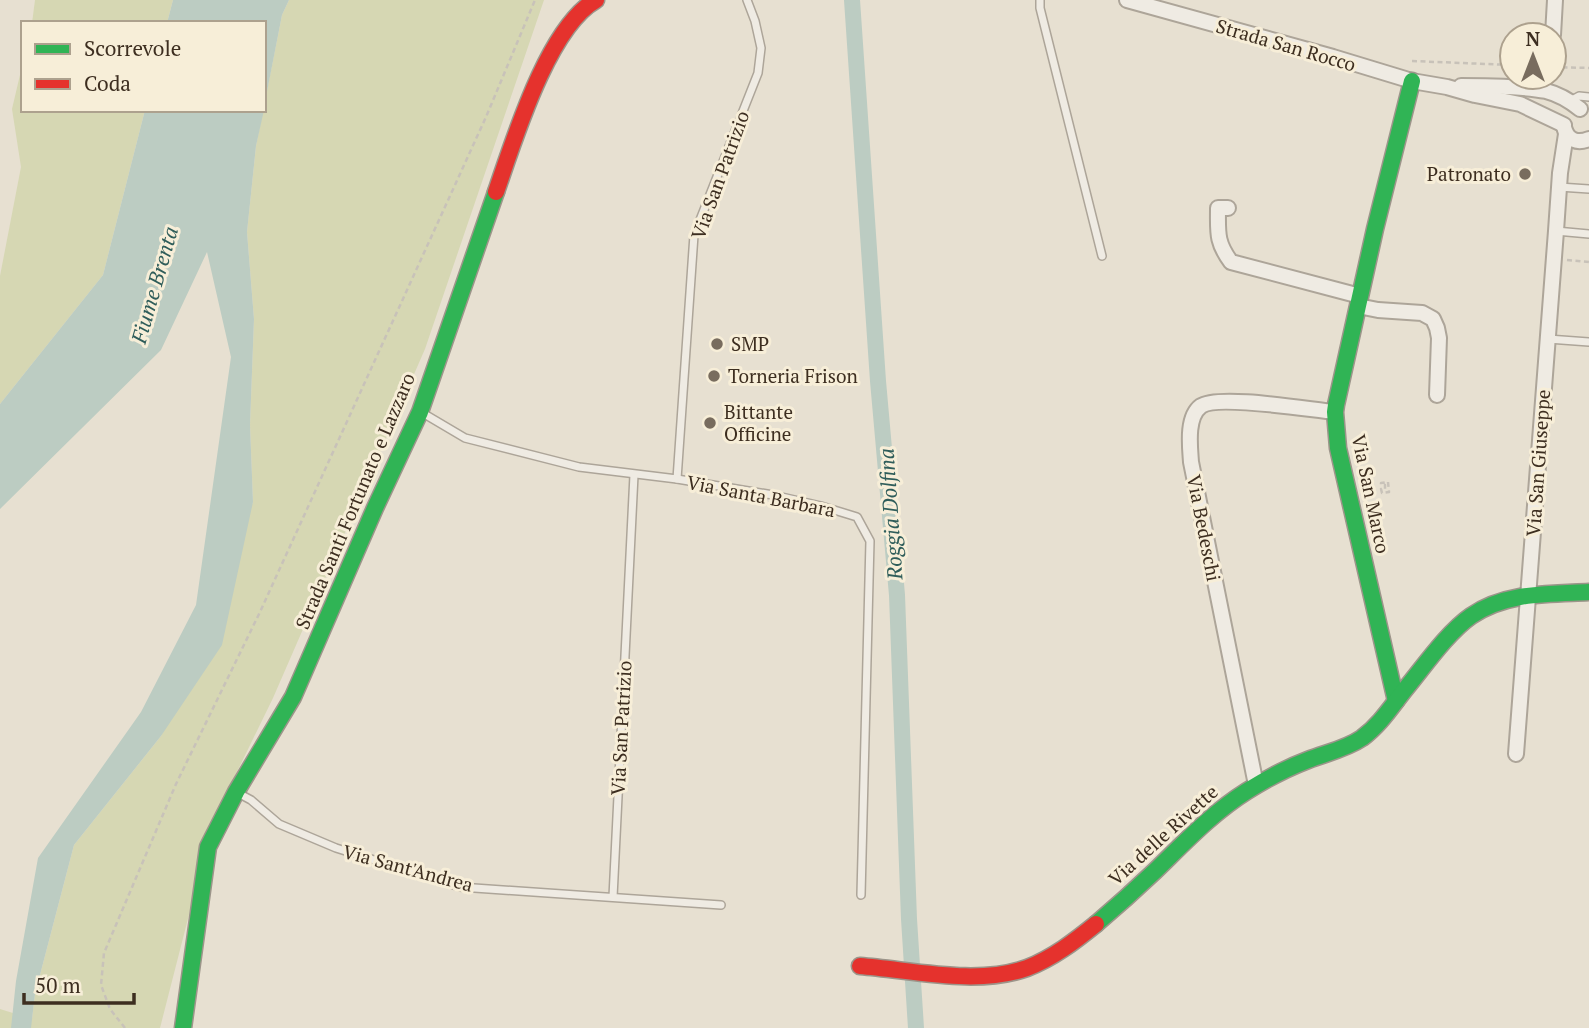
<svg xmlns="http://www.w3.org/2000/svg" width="1589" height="1028" viewBox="0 0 1589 1028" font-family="'PT Serif',serif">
<rect width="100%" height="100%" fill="#e7e0d1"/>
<!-- green -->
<g fill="#d6d7b3">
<polygon points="35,0 173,0 167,23 32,23"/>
<polygon points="289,0 544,0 425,349 273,698 213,821 160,1028 0,1028 0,1009 32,1019 35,994 74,845 161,736 253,502 250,425 254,319 247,232 256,146 282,15"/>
<polygon points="23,62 23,110 145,110 103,275 0,404 0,276 21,167 12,109"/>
</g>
<!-- water -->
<g fill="#bcccc2">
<polygon points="173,0 289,0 282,15 264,107 264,23 167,23"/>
<polygon points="145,110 264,110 256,146 247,232 254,319 250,425 253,502 222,645 161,736 74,845 35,994 31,1028 11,1028 16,981 38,858 141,712 196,605 231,357 207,252 161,350 0,509 0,404 103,275"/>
</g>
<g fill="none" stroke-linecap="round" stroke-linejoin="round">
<!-- canal -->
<polyline stroke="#bcccc2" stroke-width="16" points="852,0 878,381 897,595 909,919 916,1028"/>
<!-- lane casing -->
<g stroke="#ada599" stroke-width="10">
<g id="lane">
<polyline points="1040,0 1040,8 1102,256"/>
<polyline points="1570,101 1579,96 1589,97"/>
<polyline points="1559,187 1589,189"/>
<polyline points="1556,231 1589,234"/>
<polyline points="1548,339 1589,342"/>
<polyline points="421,412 465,438 579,467 677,479 773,495 821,506 857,517 870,541 861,895"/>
<polyline points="677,479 694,235 758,73 761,48 755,21 747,0"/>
<polyline points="236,792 251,800 279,824 336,848 460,887 721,905"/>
<polyline points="613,897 634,475"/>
</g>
</g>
<!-- street casing -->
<g stroke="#ada599" stroke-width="18">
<g id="street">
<polyline points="1127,0 1333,57 1412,81 1447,87 1475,95 1520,104 1564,125"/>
<polyline points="1553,35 1555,0"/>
<path d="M1461,86C1487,86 1520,86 1546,91C1558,94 1570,101 1580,109"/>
<path d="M1564,127C1567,140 1577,144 1589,139"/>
<path d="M1228,208H1218C1218,232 1216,242 1231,262L1360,296"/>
<polyline points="1358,306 1378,310 1422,313 1433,319 1437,328 1439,338 1437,395"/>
<polyline points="1516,754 1556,231 1560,173 1566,134"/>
<path d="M1256,785L1191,462C1190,447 1186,417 1201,406C1218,394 1311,410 1335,412"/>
</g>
</g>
<!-- fast casing -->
<g stroke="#9c958a" stroke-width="19">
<g id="fast">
<polyline points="1396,701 1338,448 1335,412 1336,405 1375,229 1412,81"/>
<path d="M1096,924C1116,907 1136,889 1155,871C1185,842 1212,813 1247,791C1266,779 1287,768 1308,760C1326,753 1346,749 1362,738C1381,724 1393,704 1407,687C1425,665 1448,632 1471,616C1505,592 1549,594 1589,592"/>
<polyline points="183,1028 208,847 236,792 293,697 375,508 420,412 496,192"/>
</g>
</g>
<!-- jam casing -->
<g stroke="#9c958a" stroke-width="19">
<g id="jam">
<path d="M496,192C514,140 548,27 596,0"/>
<path d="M860,966C912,970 977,986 1027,968C1053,958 1075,941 1096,924"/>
</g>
</g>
<!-- path -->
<g stroke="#c8c2b9" stroke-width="2.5" stroke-dasharray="5 3.5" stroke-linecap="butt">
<polyline points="1412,61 1512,65"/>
<polyline points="1554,67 1589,68"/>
<polyline points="1567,260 1589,262"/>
<polygon points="1388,482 1389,492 1382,493 1381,489 1385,489 1385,485 1381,485 1381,483"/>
<polyline points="125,1028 110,1009 101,985 104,953 176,784 260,612 486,117 535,0"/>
</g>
<!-- lane -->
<use href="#lane" stroke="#efebe3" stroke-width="7"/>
<!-- street -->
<use href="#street" stroke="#efebe3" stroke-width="14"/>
<!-- fast -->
<use href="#fast" stroke="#30b455" stroke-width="16"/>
<!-- jam -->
<use href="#jam" stroke="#e5322d" stroke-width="16"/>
</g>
<!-- markers -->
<g fill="#786c5e" stroke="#f7eed8" stroke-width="2.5">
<circle cx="1525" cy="174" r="7"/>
<circle cx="717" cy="344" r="7"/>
<circle cx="714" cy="376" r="7"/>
<circle cx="710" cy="423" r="7"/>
</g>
<g text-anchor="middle" stroke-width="6" stroke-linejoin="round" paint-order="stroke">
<!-- street labels -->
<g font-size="19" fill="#3d2e20" stroke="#f7eed8">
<text transform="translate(1286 45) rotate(16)" y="7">Strada San Rocco</text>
<text transform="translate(720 175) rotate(-70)" y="7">Via San Patrizio</text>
<text transform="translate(1538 463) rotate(-86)" y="7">Via San Giuseppe</text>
<text transform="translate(1371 494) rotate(78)" y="7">Via San Marco</text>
<text transform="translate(761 496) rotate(11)" y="7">Via Santa Barbara</text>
<text transform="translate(355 501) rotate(-67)" y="7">Strada Santi Fortunato e Lazzaro</text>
<text transform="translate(1204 528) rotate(79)" y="7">Via Bedeschi</text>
<text transform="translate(621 728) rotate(-87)" y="7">Via San Patrizio</text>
<text transform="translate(1163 835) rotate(-42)" y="7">Via delle Rivette</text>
<text transform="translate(408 868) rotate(15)" y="7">Via Sant'Andrea</text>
</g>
<!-- poi labels -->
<g font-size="19" fill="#3d2e20" stroke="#f7eed8" text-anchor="start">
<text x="1511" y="181" text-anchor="end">Patronato</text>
<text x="731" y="351">SMP</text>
<text x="728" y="383">Torneria Frison</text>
<text x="724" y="419">Bittante<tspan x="724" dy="22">Officine</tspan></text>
</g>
<!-- water labels -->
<g font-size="21" font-style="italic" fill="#2f5d5a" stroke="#f7eed8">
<text transform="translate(155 285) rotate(-74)" y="7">Fiume Brenta</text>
<text transform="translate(891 514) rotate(-94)" y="7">Roggia Dolfina</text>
</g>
</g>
<!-- legend -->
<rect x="21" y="21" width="245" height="91" fill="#f7eed8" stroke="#ada18e" stroke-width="2"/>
<rect x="35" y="44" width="35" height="10" fill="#30b455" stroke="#ada18e" stroke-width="2"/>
<text x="84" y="56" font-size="21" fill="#3d2e20">Scorrevole</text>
<rect x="35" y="79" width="35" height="10" fill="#e5322d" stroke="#ada18e" stroke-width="2"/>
<text x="84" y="91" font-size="21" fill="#3d2e20">Coda</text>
<!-- north arrow -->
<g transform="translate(1533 56)"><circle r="33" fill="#f7eed8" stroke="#ada18e" stroke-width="2"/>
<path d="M0-5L12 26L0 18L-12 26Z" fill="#786c5e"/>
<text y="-10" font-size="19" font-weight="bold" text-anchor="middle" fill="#3d2e20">N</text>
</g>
<!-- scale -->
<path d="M24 993v10h110v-10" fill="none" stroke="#3d2e20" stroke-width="3.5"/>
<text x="35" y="993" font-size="21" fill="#3d2e20" stroke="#f7eed8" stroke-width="5" paint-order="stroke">50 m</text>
</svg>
